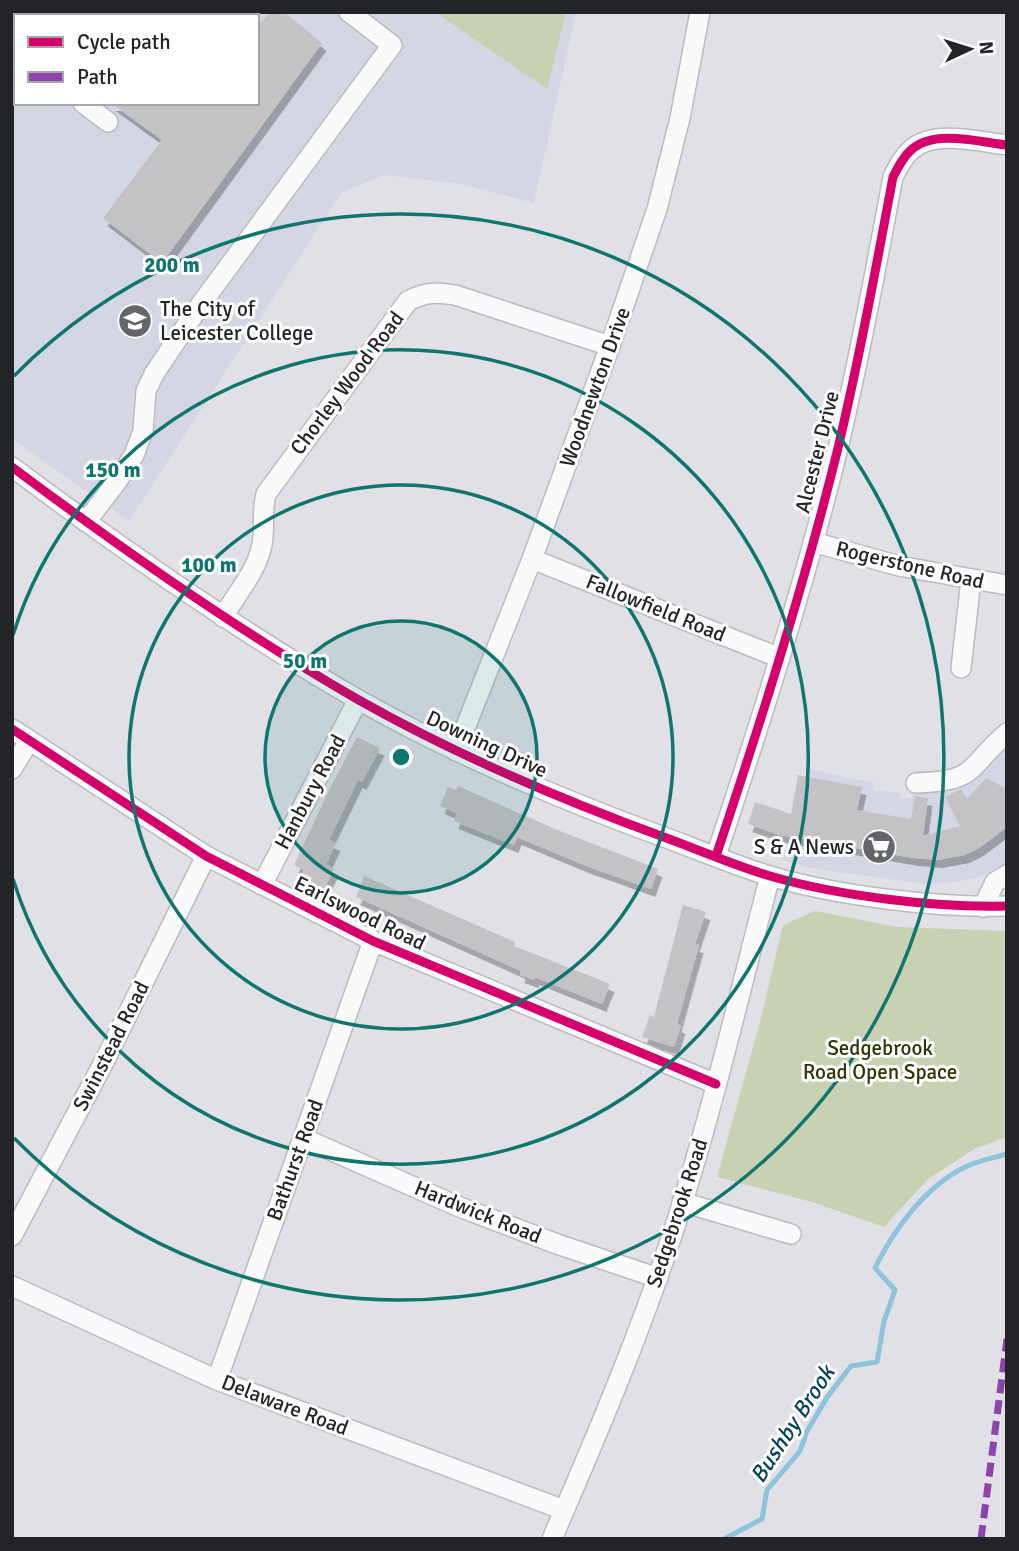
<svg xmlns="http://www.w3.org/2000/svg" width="1019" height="1551" viewBox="0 0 1019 1551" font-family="Signika,sans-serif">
<defs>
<filter id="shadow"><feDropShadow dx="4.5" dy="8" stdDeviation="0" flood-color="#0004"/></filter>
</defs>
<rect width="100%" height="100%" fill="#e0e0e6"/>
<!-- built -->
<g fill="#d4d6e3" fill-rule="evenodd">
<path d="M12,12H576L534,203L461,184L384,175L341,193L129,521L12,439ZM16,16H257V103H16Z"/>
<polygon points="1007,724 1007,864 1004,866 979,877 956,882 925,884 809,868 783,860 809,769 874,783 873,790 900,793 900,798 912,798 914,771 954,770 976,754 991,733"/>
</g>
<!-- green -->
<g fill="#c8d1b1">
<polygon points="435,12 566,12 547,89"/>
<polygon points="815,911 898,927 1007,931 1007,1137 974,1149 928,1179 884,1227 812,1202 717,1177 759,1026 783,925"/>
</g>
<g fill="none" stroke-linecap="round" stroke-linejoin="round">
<!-- stream -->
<path stroke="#8ec3dc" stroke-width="5" d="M724,1539L762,1519L767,1490L800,1451L807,1431L828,1396L851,1366L877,1362L884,1321L895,1290L875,1268C894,1229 925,1187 965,1167C977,1161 993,1158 1007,1154"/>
</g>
<!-- building -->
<g fill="#c4c2c4" filter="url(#shadow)">
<polygon points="270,12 284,12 322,43 162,263 103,218 162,140 111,103 257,103 257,27"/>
<polygon points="357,737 380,748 362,782 358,780 329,840 336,843 326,864 334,868 322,894 298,883 304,870 294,865 331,786"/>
<polygon points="798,775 862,787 857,810 911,819 915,796 928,798 923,836 960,826 945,797 961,789 967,799 986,778 1007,789 1007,827 979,848 965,855 938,860 914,858 780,835 748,824 755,802 791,814"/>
<polygon points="458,786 555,829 658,869 651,889 584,865 517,837 514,845 454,821 457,813 440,806 448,787 456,790"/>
<polygon points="364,876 515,942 514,946 610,984 602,1004 535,977 534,980 520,975 521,971 356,897"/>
<polygon points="683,905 706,912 695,944 699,945 677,1024 681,1026 674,1047 642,1037 650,1015 654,1017"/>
</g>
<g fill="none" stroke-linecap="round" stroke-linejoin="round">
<!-- minor casing -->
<g stroke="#bbbcc0" stroke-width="22">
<g id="minor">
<polyline points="12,52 16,55"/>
<polyline points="83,103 108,122"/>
<path d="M12,467C123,550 237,630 357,699C454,754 557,798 661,836C697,849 733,865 770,876C839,896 936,908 1007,906"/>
<polyline points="86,522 118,480 134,455 143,431 146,391 154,374 201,304 392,45 349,12"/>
<polyline points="813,542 899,566 1007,585"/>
<polyline points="532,559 780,658"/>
<path d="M223,617C235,596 255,573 261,549C266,531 261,513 266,494L408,301C425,292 437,292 455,295L610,346"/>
<polyline points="961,668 971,580"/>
<polyline points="12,729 206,856 373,941 716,1084"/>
<polyline points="456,751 532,559 610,346 657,209 680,118 700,12"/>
<polyline points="12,769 29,741"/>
<path d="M916,783C979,781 966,768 1007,733"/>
<path d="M716,856C761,721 804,586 838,448C859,359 876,268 893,177C898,167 903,157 911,150C934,129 979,142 1007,145"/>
<polyline points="262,885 358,700"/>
<polyline points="983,907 995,882 1007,875"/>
<polyline points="303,1138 457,1206 557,1244 658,1278"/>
<polyline points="682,1202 791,1234"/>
<polyline points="12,1236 106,1058 206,856"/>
<polyline points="12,1286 217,1380 564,1510"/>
<polyline points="217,1380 373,941"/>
<path d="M552,1539C589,1453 626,1367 657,1279C704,1148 735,1011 770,876"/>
</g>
</g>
<!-- minor -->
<use href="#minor" stroke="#fafafb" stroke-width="19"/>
<!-- quiet -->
<polyline stroke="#8e44ad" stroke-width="7" stroke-dasharray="14 7" stroke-linecap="butt" points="981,1539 1007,1339"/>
<!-- cycleway casing -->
<g stroke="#fff" stroke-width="13">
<g id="cycleway">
<path d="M12,467C123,550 237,630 357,699C454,754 557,798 661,836C697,849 733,865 770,876C839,896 936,908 1007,906"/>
<polyline points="12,729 206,856 373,941 716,1084"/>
<path d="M716,856C761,721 804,586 838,448C859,359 876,268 893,177C898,167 903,157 911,150C934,129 979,142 1007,145"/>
</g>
</g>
<!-- cycleway -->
<use href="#cycleway" stroke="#d6006c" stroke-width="9"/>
</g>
<!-- distance rings -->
<circle cx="401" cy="757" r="136" fill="#0f766e" fill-opacity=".12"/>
<g fill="none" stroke="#0f766e" stroke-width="3.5">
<circle cx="401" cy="757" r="136"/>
<circle cx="401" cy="757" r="272"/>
<path d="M13 635A407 407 0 1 1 13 879"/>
<path d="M14 376A543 543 0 1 1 14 1138"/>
</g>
<!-- icons -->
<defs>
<g id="school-disc" transform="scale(1.75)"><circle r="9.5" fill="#65666a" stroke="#fff"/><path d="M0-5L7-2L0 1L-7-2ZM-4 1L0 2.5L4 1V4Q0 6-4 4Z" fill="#fff"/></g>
<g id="supermarket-disc" transform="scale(1.75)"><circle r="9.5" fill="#65666a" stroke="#fff"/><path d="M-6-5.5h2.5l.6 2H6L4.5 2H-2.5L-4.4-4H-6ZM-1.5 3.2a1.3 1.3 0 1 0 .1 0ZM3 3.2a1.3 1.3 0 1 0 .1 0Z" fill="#fff"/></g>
</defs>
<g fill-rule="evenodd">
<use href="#school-disc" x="135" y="321"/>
<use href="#supermarket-disc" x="879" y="847"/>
</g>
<g text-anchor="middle" stroke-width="6" stroke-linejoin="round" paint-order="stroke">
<!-- poi labels -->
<g font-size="21" fill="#232428" stroke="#fff" text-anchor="start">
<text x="160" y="316">The City of<tspan x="160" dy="24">Leicester College</tspan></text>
<text x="854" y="854" text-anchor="end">S &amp; A News</text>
</g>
<!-- street labels -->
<g font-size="21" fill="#232428" stroke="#fff">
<text transform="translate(347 383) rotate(-53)" y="7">Chorley Wood Road</text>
<text transform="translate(595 387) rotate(-70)" y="7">Woodnewton Drive</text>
<text transform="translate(817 452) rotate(-76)" y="7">Alcester Drive</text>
<text transform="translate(910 565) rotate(13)" y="7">Rogerstone Road</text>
<text transform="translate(656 608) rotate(22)" y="7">Fallowfield Road</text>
<text transform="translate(487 744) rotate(25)" y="7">Downing Drive</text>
<text transform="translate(310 792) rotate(-62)" y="7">Hanbury Road</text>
<text transform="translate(360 913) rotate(26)" y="7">Earlswood Road</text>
<text transform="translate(111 1046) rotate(-63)" y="7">Swinstead Road</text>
<text transform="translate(295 1160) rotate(-70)" y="7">Bathurst Road</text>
<text transform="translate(478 1212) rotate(22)" y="7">Hardwick Road</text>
<text transform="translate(677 1213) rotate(-72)" y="7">Sedgebrook Road</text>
<text transform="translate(285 1405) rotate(21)" y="7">Delaware Road</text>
</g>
<!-- park labels -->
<g font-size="21" fill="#2c3603" stroke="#fff">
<text x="880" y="1055">Sedgebrook<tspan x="880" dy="24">Road Open Space</tspan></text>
</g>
<!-- water labels -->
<g font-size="23" font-style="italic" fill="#00435a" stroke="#fff">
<text transform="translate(792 1424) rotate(-57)" y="8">Bushby Brook</text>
</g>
</g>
<circle cx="401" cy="757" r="10" fill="#0f766e" stroke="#fff" stroke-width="3.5"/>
<g font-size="21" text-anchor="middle" font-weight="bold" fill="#0f766e" stroke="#fff" stroke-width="6" stroke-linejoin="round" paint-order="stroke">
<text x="172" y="272">200 m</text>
<text x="113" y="477">150 m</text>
<text x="209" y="572">100 m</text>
<text x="305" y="668">50 m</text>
</g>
<!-- border -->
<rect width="1019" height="1551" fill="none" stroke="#232428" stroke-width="28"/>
<!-- legend -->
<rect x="14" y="14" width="245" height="91" fill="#ffffff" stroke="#a7a7a9" stroke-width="2"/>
<rect x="28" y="37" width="35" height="10" fill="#d6006c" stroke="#a7a7a9" stroke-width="2"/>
<text x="77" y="49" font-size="21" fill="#232428">Cycle path</text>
<rect x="28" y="72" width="35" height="10" fill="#8e44ad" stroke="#a7a7a9" stroke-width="2"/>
<text x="77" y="84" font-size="21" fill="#232428">Path</text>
<!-- north arrow -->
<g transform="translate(970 49) rotate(86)" stroke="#ffffff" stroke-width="5" paint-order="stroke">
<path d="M0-5L12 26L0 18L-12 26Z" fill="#232428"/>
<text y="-10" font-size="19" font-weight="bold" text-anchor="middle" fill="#232428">N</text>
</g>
</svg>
